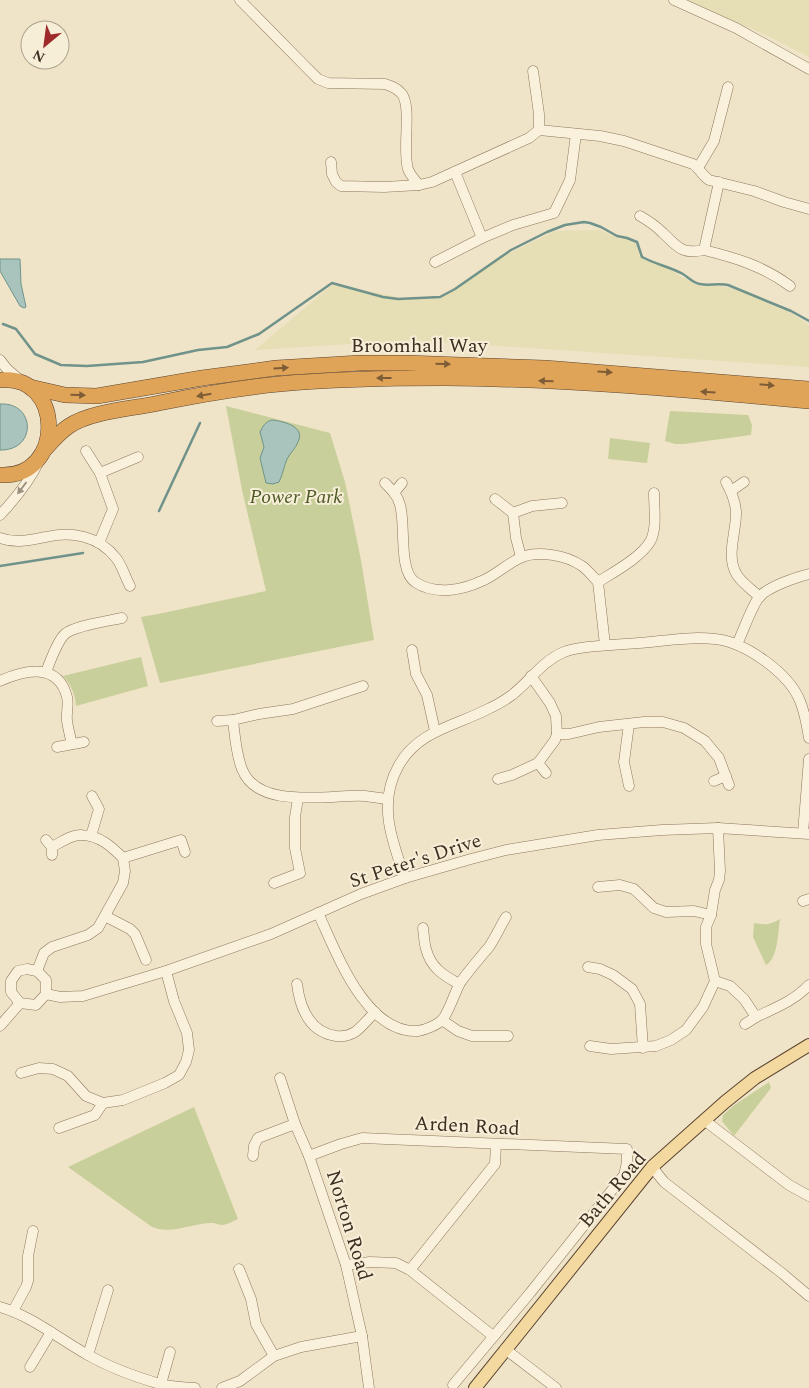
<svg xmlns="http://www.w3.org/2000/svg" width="809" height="1388" viewBox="0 0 809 1388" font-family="Spectral,serif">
<rect width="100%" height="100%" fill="#f0e4c8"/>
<!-- farmland -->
<g fill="#e6deb5">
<polygon points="686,0 809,0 809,57 770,37"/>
<polygon points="600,230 619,239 629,239 634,241 638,247 639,255 642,259 665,267 695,284 703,286 710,285 731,288 785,309 809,325 809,367 412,340 255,350 332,285 353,288 402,298 440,298 506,255 555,231"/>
</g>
<!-- green -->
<g fill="#c9cf9b">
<polygon points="226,406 330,433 345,482 361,560 374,640 160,683 141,617 158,614 266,591 242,490"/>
<polygon points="670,411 748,415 752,425 751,435 684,444 675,444 665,441"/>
<polygon points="610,438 650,443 647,463 608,459"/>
<path d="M141,657L148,686L76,706C75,693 71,685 63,676Z"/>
<path d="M780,919C778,932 778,959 766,965L753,937L754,923C765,925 770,925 780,919Z"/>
<polygon points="769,1082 771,1088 734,1136 722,1121 723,1115 733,1106"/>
<path d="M194,1107L238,1219C234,1221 228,1224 223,1225C219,1225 215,1223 212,1223C192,1223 172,1235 152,1227L68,1167Z"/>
</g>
<!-- water -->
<g fill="#a9c4bc" stroke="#6f938a">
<polygon points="0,259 20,259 21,284 26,307 24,308 20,306 0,271"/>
<path d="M0,404C36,402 37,451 0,450Z"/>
<path d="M272,420C282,421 306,426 298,442C296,448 290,453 287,459C284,466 283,474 279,482L273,484L266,483L260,458L264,447L260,432C263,426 265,422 272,420Z"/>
</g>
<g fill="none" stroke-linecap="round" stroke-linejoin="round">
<!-- stream -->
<g stroke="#6f938a" stroke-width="2.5">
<path d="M3,324L16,329L35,354L61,365L87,366L143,362L198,350L227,347L259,334L332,283L383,297L398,299L440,297L455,289L511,250L547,232L565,225L584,222L590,223L601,227L617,236L627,238L637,242L642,257C655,264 670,267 683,274C688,277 693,283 700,284C709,286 718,283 728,285L791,311L809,321"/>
<polyline points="159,511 200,423"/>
<polyline points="0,566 83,553"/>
</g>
<!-- minor casing -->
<g stroke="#8d765c" stroke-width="11">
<g id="minor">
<path d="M240,0L306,67L318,79L328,83L385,84C391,86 397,88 402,94C412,109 402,149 408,169C410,175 415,180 419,185L432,182L529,138L539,130"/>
<polyline points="674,0 736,28 809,69"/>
<polyline points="533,71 539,114 539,130"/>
<path d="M539,130L600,136L624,141L693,164C699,168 702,175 709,180L754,191L784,202L809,209"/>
<polyline points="331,162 332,174 336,182 341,186 384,187 419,185"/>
<polyline points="698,168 714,141 728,87"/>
<path d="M719,182L704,250C736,258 763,266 790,286"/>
<path d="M640,216C649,221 656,226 663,233C677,246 681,255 704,250"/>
<polyline points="482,238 513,225 554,213 570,180 576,134"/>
<polyline points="435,262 482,238 455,172"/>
<polyline points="0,360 7,369 22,382"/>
<polyline points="86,451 100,473 113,509 99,543"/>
<polyline points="100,473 138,457"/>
<path d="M726,482C731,491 735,500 736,511C737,531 725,556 737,575C743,584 752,590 760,597"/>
<path d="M385,483C392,490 398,496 400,505C406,524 398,570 415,582C436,596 463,590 484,580C497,574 507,564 520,558C537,550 566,555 582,566C588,570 593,577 598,582L605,645"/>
<polyline points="731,491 744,482"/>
<polyline points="394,493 402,483"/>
<polyline points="495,499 513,513"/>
<path d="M0,515C15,499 30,481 39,461"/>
<path d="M0,538C17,544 29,540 46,537C72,531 99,536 116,558C122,565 125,577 130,586"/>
<polyline points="521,557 516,538 513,513 532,506 562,503"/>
<path d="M598,582C614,572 642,557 651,540C657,527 654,508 654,493"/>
<path d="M737,644C743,632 751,608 759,597C768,587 796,577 809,574"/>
<polyline points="412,650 416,674 427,695 435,731"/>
<path d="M46,672C50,662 57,641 65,634C74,626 108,621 122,618"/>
<path d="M0,681C25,670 58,662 67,697C69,705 66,713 67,721C68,728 70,736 72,744"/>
<path d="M363,686L293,709L259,714L233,720C235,737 236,754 242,769C258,811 331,794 365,796C372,797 380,798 387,799"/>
<polyline points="217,721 233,720"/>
<polyline points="629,724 624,762 629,786"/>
<polyline points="557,734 569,734 599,727 644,722 663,722 684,728 705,741 719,758 729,785"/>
<polyline points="57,747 84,742"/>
<polyline points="538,763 546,773"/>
<polyline points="498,779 512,775 538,763 555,740 557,734 556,716 550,703 531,676"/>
<polyline points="714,781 726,776"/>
<polyline points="803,833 809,759"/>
<polyline points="91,836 99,809 92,796"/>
<polyline points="46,840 52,847 52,855"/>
<polyline points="123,858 181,840 185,852"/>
<path d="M405,878C392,841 377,803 399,765C419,730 456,726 490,708C497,705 505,700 512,695C530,681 542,661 564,652C571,649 580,648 587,647C604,645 622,644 639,643C664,641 690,636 715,639C745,642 789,673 800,701C805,713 807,726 809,738"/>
<polyline points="274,883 300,873 295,848 295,817 298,798"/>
<polyline points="598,887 620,885 634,889 654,908 666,912 694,911 711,915"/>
<polyline points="803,901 809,899"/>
<path d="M318,913C336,951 365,1034 418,1031C425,1030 437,1025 442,1020C448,1014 455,992 460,983C469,970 479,959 489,947C495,938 500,927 506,917"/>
<polyline points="105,916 130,929 135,934 146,960"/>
<path d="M423,928C424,935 424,942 426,949C431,968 443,975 459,984"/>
<polyline points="588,967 600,969 613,975 632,989 640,1004 643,1048"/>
<polygon points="27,969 37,971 46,980 46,994 36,1005 20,1003 11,992 11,981 18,971"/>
<path d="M37,971L44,953L52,947L88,935L98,928L123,883L125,871L123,858C112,847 99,835 82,835C72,834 61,842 52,847"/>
<path d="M715,981L730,986L744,999L756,1017C775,1008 794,1001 809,985"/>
<path d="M297,984C300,1008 309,1032 336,1036C343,1037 350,1035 355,1032C362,1027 369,1018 375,1012"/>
<polyline points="46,994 60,997 83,996 166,971 271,934 361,894 405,878 471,859 506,850 598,835 662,830 718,828 809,834"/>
<polyline points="442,1020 458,1031 472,1036 508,1036"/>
<polyline points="745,1024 756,1017"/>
<polyline points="0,1026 20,1003"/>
<polyline points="590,1046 611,1049 656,1046 671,1040 686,1030 703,1007 715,981 706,944 706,927 711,915 715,890 719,880 720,871 718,828"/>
<polyline points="21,1073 39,1068 53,1069 68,1076 86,1096 103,1103 123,1100 165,1083 179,1075 186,1062 189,1050 187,1033 174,1001 166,971"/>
<polyline points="280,1078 295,1124 309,1156 346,1265 362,1336 369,1388"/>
<polyline points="704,1120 789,1185 809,1196"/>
<polyline points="59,1128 95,1115 103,1103"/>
<polyline points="253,1156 254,1146 258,1138 295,1124"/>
<polyline points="309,1156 341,1144 362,1138 627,1149 627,1162 624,1175 530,1293 453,1385"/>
<polyline points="653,1166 656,1172 664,1182 783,1274 809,1296"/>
<polyline points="346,1265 370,1262 396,1263 410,1270 493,1336"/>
<polyline points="239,1269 251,1299 256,1324 274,1356"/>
<polyline points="410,1270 495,1164 496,1144"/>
<path d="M0,1307C32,1316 59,1339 88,1355C109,1367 136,1377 160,1384C171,1387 183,1387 195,1388"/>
<polyline points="13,1311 26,1287 28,1281 28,1256 33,1231"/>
<polyline points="505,1349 556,1388"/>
<polyline points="88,1355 108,1290"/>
<polyline points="30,1367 51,1332"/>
<polyline points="161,1384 170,1352"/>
<polyline points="222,1388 240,1381 274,1356 301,1347 362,1336"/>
</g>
</g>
<!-- major casing -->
<g stroke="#5b4430" stroke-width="14">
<polyline id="major" points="475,1388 653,1166 725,1102 755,1078 809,1045"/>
</g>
<!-- highway casing -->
<g stroke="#5b4430" stroke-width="16">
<g id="highway">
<path d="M0,380C64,373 66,479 0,475"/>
<polyline points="30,387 65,395 97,396 202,378 276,368 360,363 406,363 545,368 809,389"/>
<path d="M46,448C53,440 60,432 69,426C92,411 132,409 159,403C198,395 239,388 279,384C334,379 390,378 446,378C568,379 688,390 809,401"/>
</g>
</g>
<!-- minor -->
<use href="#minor" stroke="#faf1dc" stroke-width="10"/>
<!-- major -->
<use href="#major" stroke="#f3d9a0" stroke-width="12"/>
<!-- highway -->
<use href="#highway" stroke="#e0a458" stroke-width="15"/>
</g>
<!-- one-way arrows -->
<defs><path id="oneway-solid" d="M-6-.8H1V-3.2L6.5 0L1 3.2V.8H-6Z" transform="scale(1.25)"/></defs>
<g fill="#7e5d36">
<use href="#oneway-solid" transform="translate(443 364) rotate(2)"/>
<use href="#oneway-solid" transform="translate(281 368) rotate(-4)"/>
<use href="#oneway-solid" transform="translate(605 372) rotate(4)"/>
<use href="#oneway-solid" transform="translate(384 378) rotate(-180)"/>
<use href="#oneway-solid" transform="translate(546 381) rotate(-178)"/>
<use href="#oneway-solid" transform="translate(767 385) rotate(5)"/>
<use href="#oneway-solid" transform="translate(708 392) rotate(-176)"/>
<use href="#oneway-solid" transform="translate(78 395) rotate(2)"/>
<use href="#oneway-solid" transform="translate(204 395) rotate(170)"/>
</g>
<use fill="#9c907e" href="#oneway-solid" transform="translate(22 488) rotate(127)"/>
<g text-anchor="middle" stroke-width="4" stroke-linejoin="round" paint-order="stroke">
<!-- street labels -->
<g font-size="20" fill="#3d2e20" stroke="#f7eed8">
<text x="419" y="352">Broomhall Way</text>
<text transform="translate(415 860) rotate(-18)" y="7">St Peter's Drive</text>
<text transform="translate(467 1125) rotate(3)" y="7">Arden Road</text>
<text transform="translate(612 1189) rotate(-50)" y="7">Bath Road</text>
<text transform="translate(350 1225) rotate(73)" y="7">Norton Road</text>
</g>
<!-- park labels -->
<g font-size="20" font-style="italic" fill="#4d5a26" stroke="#f7eed8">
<text x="296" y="503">Power Park</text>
</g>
</g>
<!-- north arrow -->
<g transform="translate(45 45) rotate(209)"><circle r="24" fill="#f7eed8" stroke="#ada18e"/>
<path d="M0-4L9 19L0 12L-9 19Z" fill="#9e2a2b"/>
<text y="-8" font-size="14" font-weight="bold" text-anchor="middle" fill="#3d2e20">N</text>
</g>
</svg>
